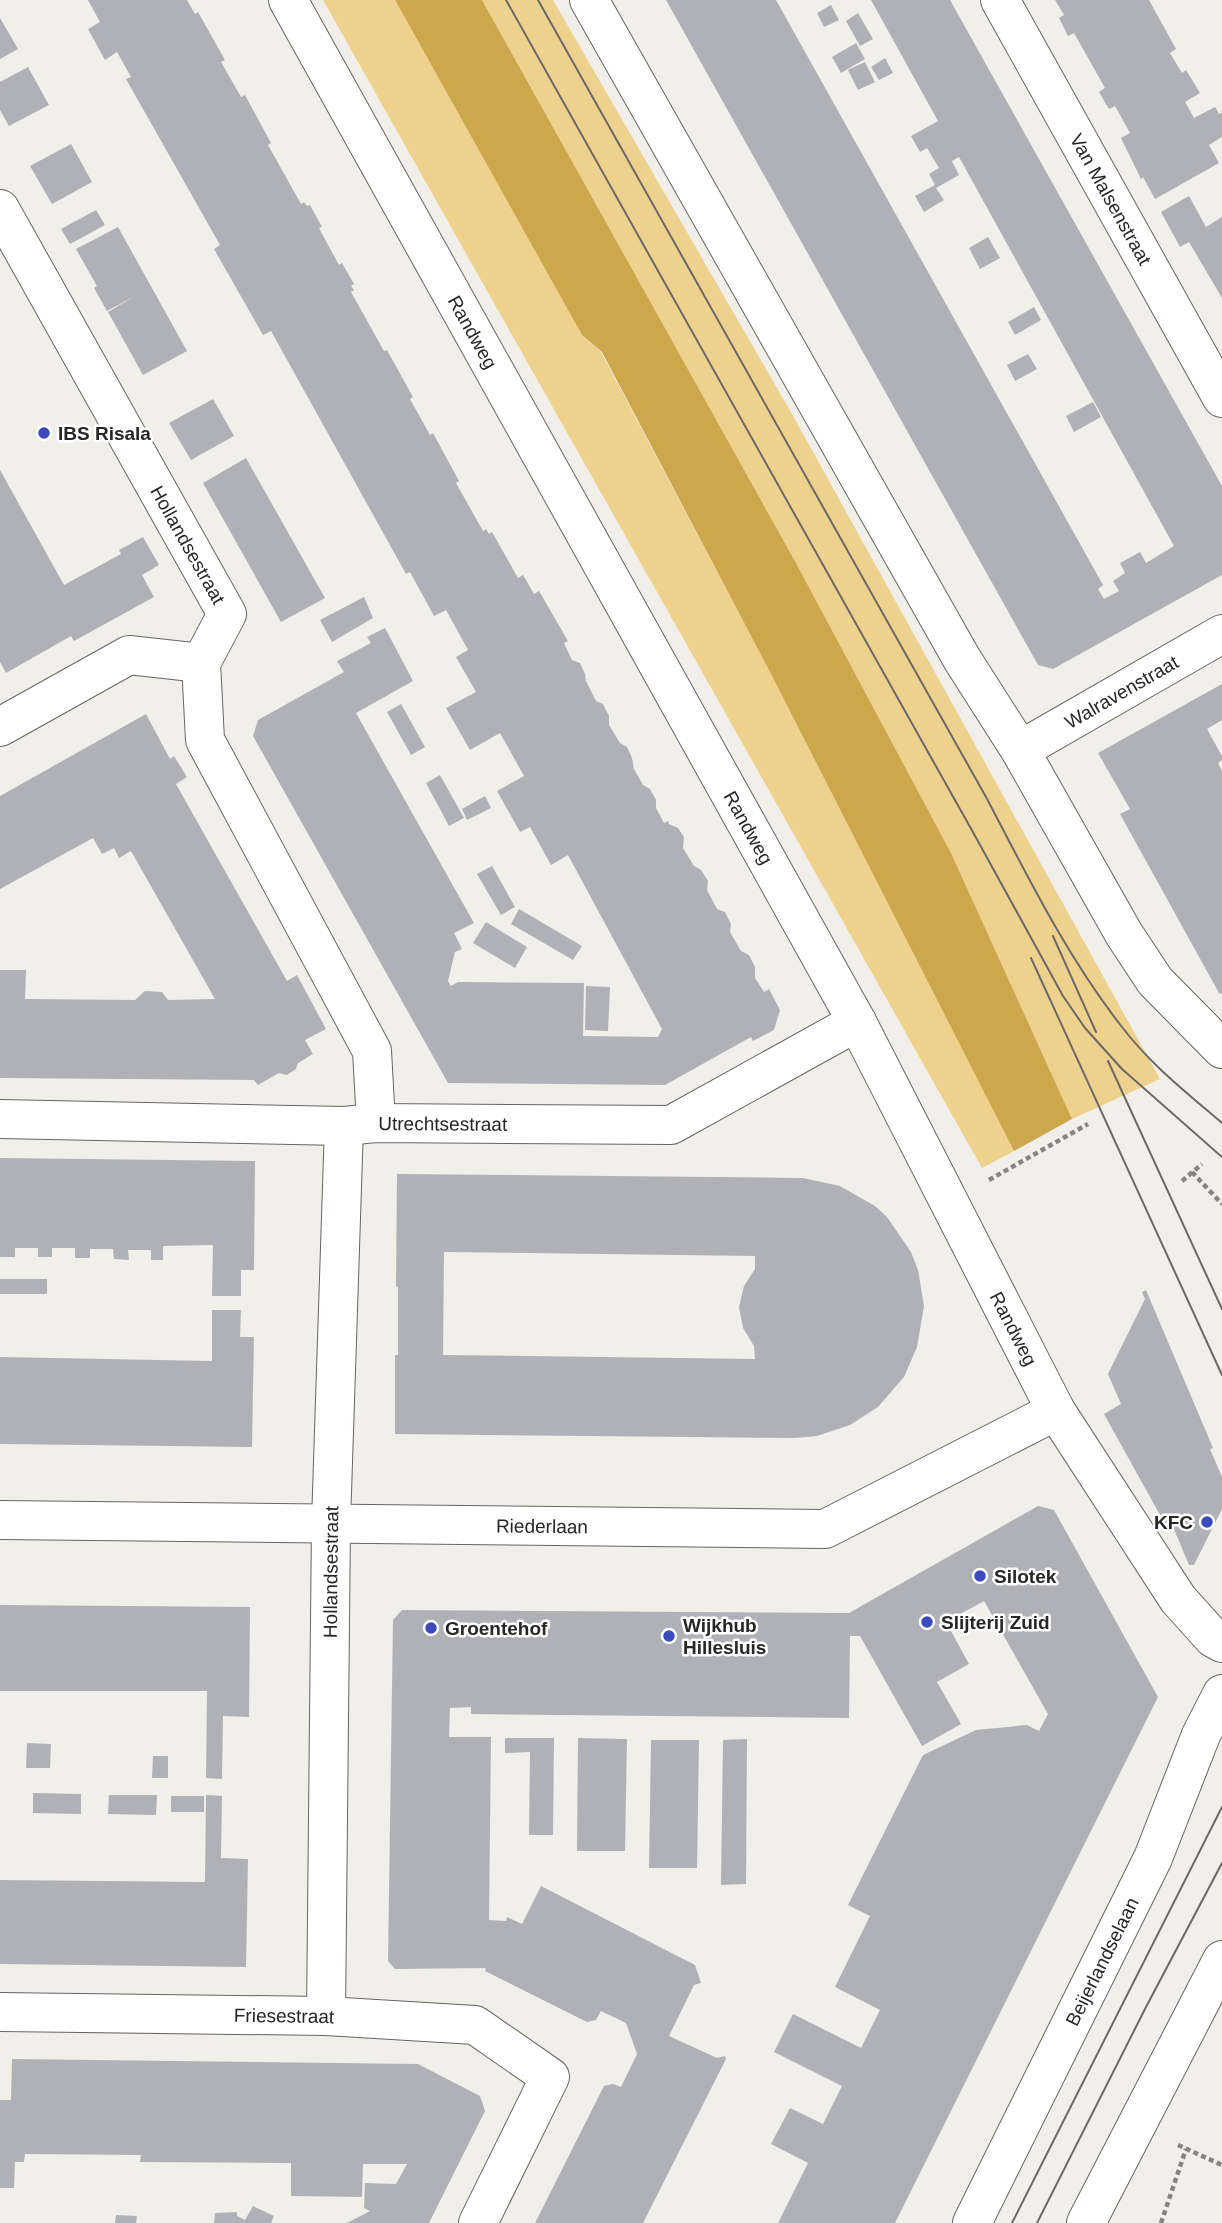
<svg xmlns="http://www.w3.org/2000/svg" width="1222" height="2223" viewBox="0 0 1222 2223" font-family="Helvetica,sans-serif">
<rect width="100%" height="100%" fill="#f1efea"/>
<!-- green -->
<g fill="#eed18c">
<polygon points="323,0 395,0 582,335 601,352 771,674 1014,1151 982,1168"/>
<polygon points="482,0 553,0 792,414 1160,1079 1072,1119 951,853 796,563"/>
</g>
<!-- water -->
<polygon fill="#cca74b" points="395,0 482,0 796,563 951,853 1072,1119 1014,1151 771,674 602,352 582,335"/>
<!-- building -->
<g fill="#b0b1b6" fill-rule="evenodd">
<polygon points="88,0 187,0 195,14 198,12 225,60 221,62 241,97 245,95 271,143 268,145 301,204 304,202 307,206 310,205 322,227 319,228 327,243 339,265 342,263 354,284 351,286 354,290 351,292 384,351 387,350 413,397 410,399 430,435 433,433 459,481 456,483 483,531 486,529 489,534 492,532 518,578 523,575 534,594 539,591 568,641 564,643 572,660 580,663 585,674 586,681 596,701 603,704 609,716 609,725 620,743 627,747 632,758 634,769 643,785 650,789 656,800 656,808 664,823 668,821 669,824 678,828 684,837 683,848 694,866 701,870 708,881 707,890 717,909 725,912 731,924 730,932 741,951 749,955 755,967 755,978 764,992 769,989 780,1010 774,1030 753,1041 751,1037 665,1085 448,1083 253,736 258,720 344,672 337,661 371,643 367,637 385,628 413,681 356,713 474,923 454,933 462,949 455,952 448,981 451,986 458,982 584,983 583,1036 658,1037 662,1029 568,855 551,865 530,827 520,832 497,791 524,776 500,733 470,750 446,708 476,692 456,657 468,650 446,610 434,616 410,572 406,574 271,331 263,335 214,249 220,245 126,79 131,77 117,52 105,60 88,29 100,22"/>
<polygon points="666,0 776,0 1103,585 1098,589 1104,599 1119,591 1113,581 1125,573 1120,563 1140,552 1146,563 1174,546 959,157 952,161 959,175 936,188 944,200 924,212 915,196 935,185 929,174 939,168 927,148 920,152 911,136 938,121 871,0 950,0 1222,486 1222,575 1053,669 1038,665"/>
<polygon points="1055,0 1149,0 1176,49 1170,53 1182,73 1186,70 1200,93 1185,102 1194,118 1215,107 1219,114 1222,113 1222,137 1209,145 1219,163 1155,199 1143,177 1141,179 1121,138 1130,133 1115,106 1109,109 1099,92 1105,88 1074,33 1068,36 1059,18 1064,15"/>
<polygon points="831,5 839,20 824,27 817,13"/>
<polygon points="858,13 873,39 860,46 846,21"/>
<polygon points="0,18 18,49 0,59"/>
<polygon points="856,43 865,59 841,73 832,57"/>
<polygon points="885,58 893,73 879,80 871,67"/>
<polygon points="865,62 875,82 858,90 848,70"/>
<polygon points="28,67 49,105 9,126 0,110 0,82"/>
<polygon points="71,144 92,182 52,204 30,166"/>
<polygon points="1189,196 1206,227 1222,217 1222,298 1189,242 1180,247 1161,212"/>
<polygon points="96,210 105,225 70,244 61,229"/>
<polygon points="118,227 187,351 143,375 108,312 135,296 107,311 94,288 97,286 76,249"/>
<polygon points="988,237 1000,258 980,269 969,248"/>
<polygon points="1034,307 1041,320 1015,335 1008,322"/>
<polygon points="1028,354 1037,369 1015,381 1007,365"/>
<polygon points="213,399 234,436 191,460 169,423"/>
<polygon points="1093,402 1101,417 1074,432 1066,416"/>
<polygon points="246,458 325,598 281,622 203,483"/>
<polygon points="0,470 64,585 121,554 119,550 143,537 159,565 142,575 154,597 74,641 71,636 6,673 0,662"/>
<polygon points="364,597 373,618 332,642 320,620"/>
<polygon points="1222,684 1222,720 1207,729 1222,756 1222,760 1218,763 1222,771 1222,994 1219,993 1120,814 1130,809 1098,753"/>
<polygon points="401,704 425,747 411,755 387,712"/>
<polygon points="146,714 170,759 174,756 187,777 176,784 287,981 297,975 326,1029 305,1040 313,1054 298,1063 296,1069 287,1075 279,1073 258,1085 254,1080 0,1078 0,970 26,970 25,999 135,1000 145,991 162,992 168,1000 215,999 131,851 119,858 114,848 102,854 93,838 0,889 0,796"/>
<polygon points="440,775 464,818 449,826 426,783"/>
<polygon points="485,796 491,808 467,820 462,809"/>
<polygon points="492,866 515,907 501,915 477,874"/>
<polygon points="519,909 582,946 573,960 511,924"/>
<polygon points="486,922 527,947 515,968 473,943"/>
<polygon points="586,986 610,987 608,1031 585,1030"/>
<polygon points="0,1158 255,1161 254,1270 241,1270 241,1296 212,1296 213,1245 163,1246 163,1260 151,1260 151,1250 128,1250 129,1260 114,1259 113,1249 90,1249 90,1258 75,1258 75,1248 52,1248 52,1257 38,1257 38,1248 15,1248 15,1257 0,1257"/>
<path d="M397,1174L803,1178L840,1186L875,1206L887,1217L911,1252L918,1270L924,1306L917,1347L904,1377L878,1407L850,1425L817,1436L795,1438L395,1434V1355H398V1287L396,1286ZM444,1252L755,1256V1269L744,1286L739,1307L743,1328L754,1346L755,1359L443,1355Z"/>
<rect x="0" y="1279" width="47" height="15"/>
<polygon points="1146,1290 1213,1448 1210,1449 1222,1477 1222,1509 1194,1565 1189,1565 1171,1522 1165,1524 1104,1414 1121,1404 1108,1374 1145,1299 1142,1292"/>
<polygon points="212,1310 241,1310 240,1337 254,1337 252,1447 0,1444 0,1357 212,1361"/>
<polygon points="1038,1506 1054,1510 1158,1697 895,2223 778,2223 808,2163 771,2144 790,2108 823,2124 842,2086 774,2052 793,2014 861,2048 880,2010 835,1987 870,1916 848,1905 923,1755 976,1730 1027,1725 1039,1731 1048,1714 984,1601 946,1622 969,1664 937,1682 961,1724 922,1746 860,1636 850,1636 849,1718 471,1714 471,1707 450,1708 449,1737 491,1737 489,1920 506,1921 507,1917 522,1924 541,1886 695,1965 701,1983 694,1985 669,2036 717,2058 725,2056 726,2059 643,2223 535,2223 604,2086 613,2084 621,2087 637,2054 626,2023 601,2011 596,2020 587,2022 485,1971 486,1968 395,1969 388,1961 393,1620 402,1610 849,1613"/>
<polygon points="0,1605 250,1607 249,1717 223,1716 222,1779 206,1778 207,1691 0,1691"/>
<polygon points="505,1738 554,1738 553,1835 529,1835 530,1752 505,1753"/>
<polygon points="578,1738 627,1739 625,1851 577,1851"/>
<polygon points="747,1739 746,1884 721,1885 723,1740"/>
<polygon points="651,1740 699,1740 697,1868 649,1868"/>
<polygon points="27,1743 51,1744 50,1768 26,1768"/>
<polygon points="153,1756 168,1756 168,1778 152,1778"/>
<polygon points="33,1793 81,1794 81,1814 33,1813"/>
<polygon points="109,1795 157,1795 156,1815 108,1814"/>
<polygon points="206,1795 222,1796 221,1858 248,1859 246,1967 0,1964 0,1880 205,1882"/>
<rect x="171" y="1796" width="33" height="16"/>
<polygon points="12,2059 418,2064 480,2096 485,2111 429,2223 347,2223 370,2211 364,2208 365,2183 396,2184 407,2164 363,2164 362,2197 291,2196 291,2163 140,2162 141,2155 25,2154 24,2162 15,2162 14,2188 0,2188 0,2100 11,2100"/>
<polygon points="253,2206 274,2216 271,2223 214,2223 215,2213 237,2212 237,2216 245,2220"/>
<polygon points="116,2215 137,2216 136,2223 115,2223"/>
</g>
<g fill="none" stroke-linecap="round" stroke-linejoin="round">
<!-- minor casing -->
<g stroke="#676561" stroke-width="40">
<g id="minor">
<path id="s1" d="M288,0L857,1022L1056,1411L1178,1599L1213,1638L1222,1643"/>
<polyline points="589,0 962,659 1020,750 1124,934 1155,981 1222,1049"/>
<path id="s2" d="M1000,0L1222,398"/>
<path id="s3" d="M0,209L227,614L201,663L205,740L372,1051L376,1123"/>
<polyline points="0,727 129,655 201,663"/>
<path id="s4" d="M1020,750L1222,634"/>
<path id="s5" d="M0,1119L344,1126L376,1123L671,1125L857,1022"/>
<path id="s6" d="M0,1520L825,1529L1056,1411"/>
<path id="s7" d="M0,2012L326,2016L475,2025L550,2077L478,2223"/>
<path id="s8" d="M326,2016L331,1523L344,1126"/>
<path id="s9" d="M972,2223L1153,1858L1201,1735L1222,1694"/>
<polyline points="1086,2223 1222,1960"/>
</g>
</g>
<!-- path -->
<g stroke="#858480" stroke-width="4.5" stroke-dasharray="5 3.5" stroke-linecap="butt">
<polyline points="1192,1172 1222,1204"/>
<polyline points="989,1180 1088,1124"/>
<polyline points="1182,1181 1202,1164"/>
<polyline points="1178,2145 1222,2165"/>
<polyline points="1161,2223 1186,2149"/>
</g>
<!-- minor -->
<use href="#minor" stroke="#fff" stroke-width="38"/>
<!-- tram -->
<g stroke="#6b6a67" stroke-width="2">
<polyline points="506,0 974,834 1063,996 1085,1028 1122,1069 1222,1157"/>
<path d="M538,0L986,797C1027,875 1067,957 1122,1027C1150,1064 1187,1093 1222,1123"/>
<polyline points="1053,936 1096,1032"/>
<polyline points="1031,958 1222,1375"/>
<polyline points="1108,1061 1222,1309"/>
<polyline points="1012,2223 1222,1807"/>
<polyline points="1037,2223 1146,2007 1222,1863"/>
</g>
</g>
<!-- markers -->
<g fill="#3b4abd" stroke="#fff" stroke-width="2.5">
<circle cx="44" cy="433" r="7"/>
<circle cx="1207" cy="1522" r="7"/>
<circle cx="980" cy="1576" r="7"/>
<circle cx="927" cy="1622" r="7"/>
<circle cx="431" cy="1628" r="7"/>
<circle cx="669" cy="1636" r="7"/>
</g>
<g text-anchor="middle" stroke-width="5" stroke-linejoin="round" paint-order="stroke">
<!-- street labels -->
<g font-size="19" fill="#272624" stroke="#fff">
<text dy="7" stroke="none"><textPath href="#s2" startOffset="228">Van Malsenstraat</textPath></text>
<text dy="7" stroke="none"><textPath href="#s1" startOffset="380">Randweg</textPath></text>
<text dy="7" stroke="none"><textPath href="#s3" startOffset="385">Hollandsestraat</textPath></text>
<text dy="7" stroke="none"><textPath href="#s4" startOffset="117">Walravenstraat</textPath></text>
<text dy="7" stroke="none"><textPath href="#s1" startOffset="947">Randweg</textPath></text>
<text dy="7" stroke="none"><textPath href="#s5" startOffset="443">Utrechtsestraat</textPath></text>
<text dy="7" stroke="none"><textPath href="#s1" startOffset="1514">Randweg</textPath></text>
<text dy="7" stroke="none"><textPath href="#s6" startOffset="542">Riederlaan</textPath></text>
<text dy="7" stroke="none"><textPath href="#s8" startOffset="444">Hollandsestraat</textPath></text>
<text dy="7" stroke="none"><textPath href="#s9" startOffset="292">Beijerlandselaan</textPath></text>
<text dy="7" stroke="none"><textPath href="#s7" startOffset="284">Friesestraat</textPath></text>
</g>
<!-- poi labels -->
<g font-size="19" font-weight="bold" fill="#272624" stroke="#fff" text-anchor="start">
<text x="58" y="440">IBS Risala</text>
<text x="1193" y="1529" text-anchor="end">KFC</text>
<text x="994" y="1583">Silotek</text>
<text x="941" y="1629">Slijterij Zuid</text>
<text x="683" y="1632">Wijkhub<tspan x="683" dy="22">Hillesluis</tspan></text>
<text x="445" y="1635">Groentehof</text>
</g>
</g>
</svg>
